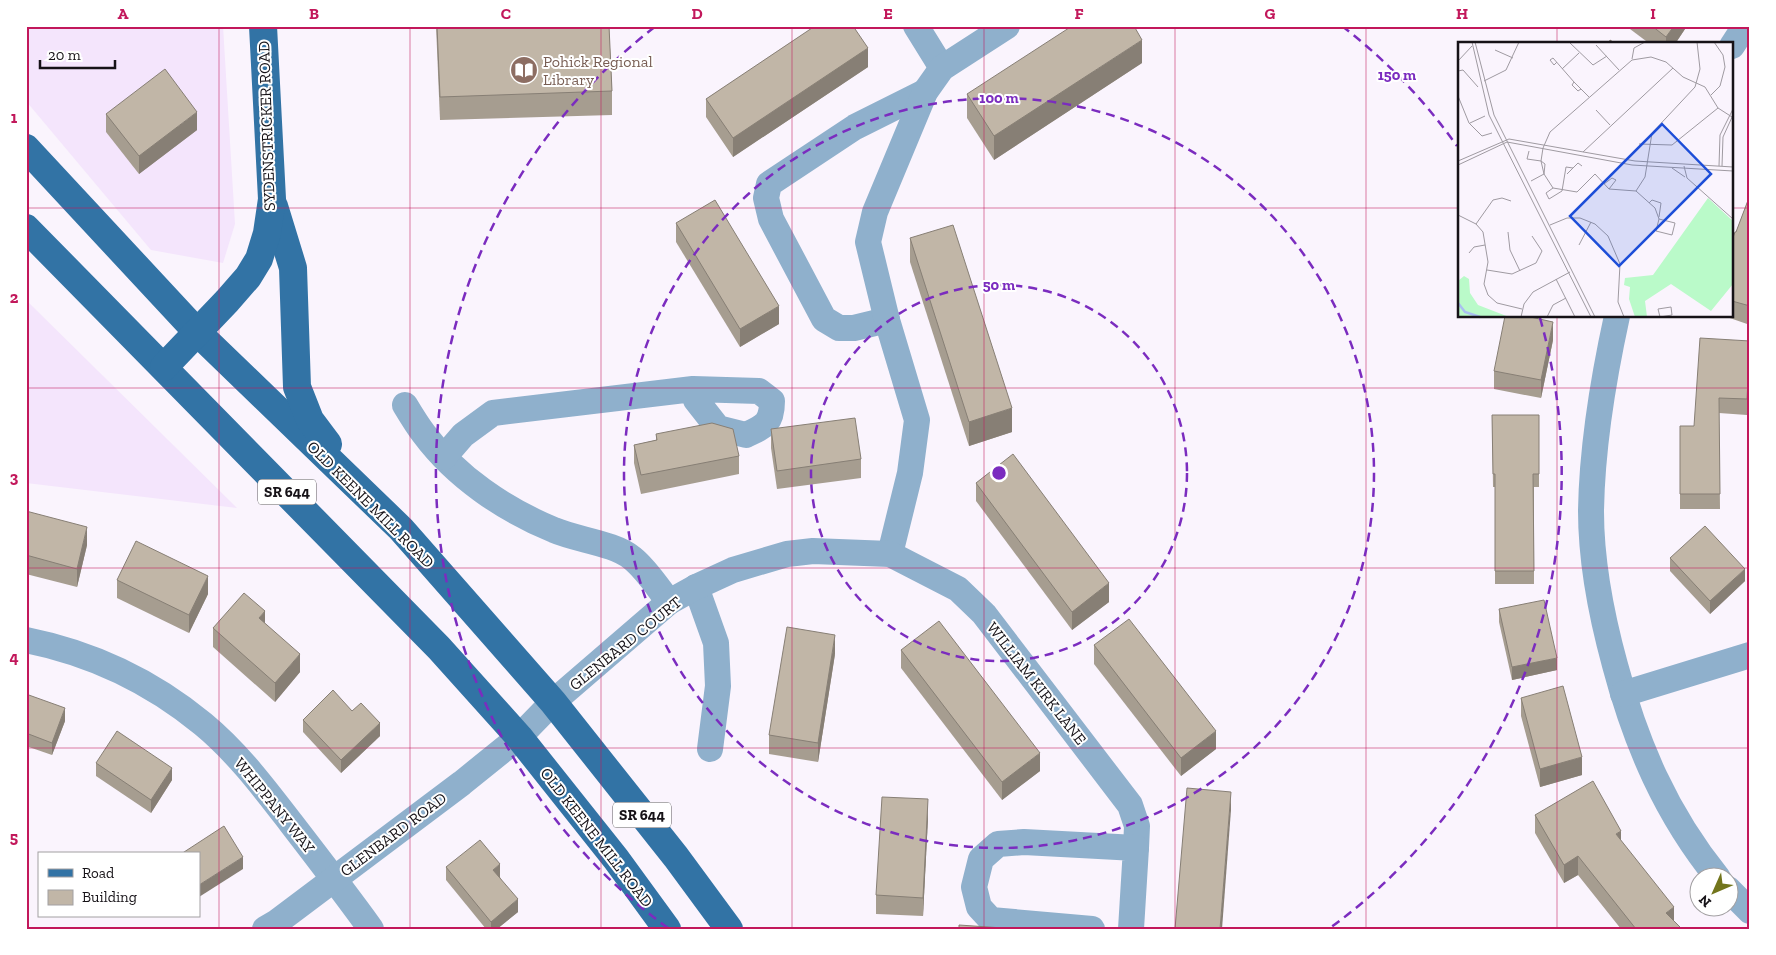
<svg xmlns="http://www.w3.org/2000/svg" width="1776" height="955" viewBox="0 0 1776 955" font-family="'Zilla Slab',serif">
<rect width="100%" height="100%" fill="#faf4fd"/>
<!-- built -->
<g fill="#f4e5fc">
<polygon points="26,26 223,26 235,224 223,263 151,250 26,101"/>
<polygon points="26,300 237,508 26,483"/>
</g>
<g fill="none" stroke-linecap="round" stroke-linejoin="round">
<!-- minor -->
<g stroke="#8fb0cc" stroke-width="26">
<polyline points="916,26 942,68"/>
<polyline points="1732,46 1745,26"/>
<path d="M1617,316C1603,380 1592,446 1591,511C1591,564 1601,614 1615,665C1636,744 1666,814 1718,878"/>
<polyline points="887,320 854,328 839,328 824,319 771,219 766,198 769,184 855,127 925,92"/>
<path d="M405,405C411,415 417,425 424,434C456,477 505,510 554,530C577,540 614,543 632,558C647,570 658,588 669,602"/>
<path d="M444,457L463,435L493,413L693,389L759,391L772,401C772,423 765,426 746,435L718,428L696,400L693,389"/>
<polyline points="890,554 910,473 917,420 887,320 868,242 875,212 925,92 942,68 1007,26"/>
<polyline points="696,587 716,643 718,686 710,749"/>
<path d="M26,640C91,653 152,682 203,724C237,752 264,788 291,823C318,858 345,893 371,929"/>
<polyline points="1623,694 1750,655"/>
<polyline points="1728,889 1750,911"/>
<polyline points="265,929 277,922 462,783 519,737 553,702 669,602 696,587 733,570 787,554 813,551 890,554 958,589 984,614 1130,805 1137,826 1136,848"/>
<polyline points="1092,929 991,920 979,907 974,887 981,859 998,844 1024,842 1136,848 1131,929"/>
</g>
<!-- major -->
<g stroke="#3273a5" stroke-width="28">
<polyline points="26,148 198,333 401,529 553,702 676,857 729,929"/>
<polyline points="274,206 293,268 297,387 310,420 328,444"/>
<polyline points="26,228 439,648 519,737 616,859 667,929"/>
<polyline points="164,367 227,301 248,277 259,259 267,233 272,199 263,26"/>
</g>
</g>
<!-- wall -->
<g fill="#a69d90">
<polygon points="436,26 609,26 612,91 612,115 440,120"/>
<polygon points="807,26 853,26 868,67 733,157 706,117 706,99 810,30"/>
<polygon points="1626,26 1687,26 1675,44 1650,44"/>
<polygon points="1142,63 994,160 967,118 967,94"/>
<polygon points="106,114 197,130 139,174 106,132"/>
<polygon points="1750,195 1750,325 1724,316 1732,316 1732,240 1736,232"/>
<polygon points="676,223 779,324 740,347 676,242"/>
<polygon points="910,238 1012,432 969,446 910,262"/>
<polygon points="1553,340 1541,398 1494,389 1494,371"/>
<polygon points="1750,341 1750,365 1747,415 1719,413 1720,509 1680,509 1680,426 1694,426"/>
<polygon points="1492,415 1539,415 1539,487 1534,487 1534,584 1495,584 1495,487 1493,487"/>
<polygon points="771,429 861,459 861,478 777,489 771,448"/>
<polygon points="656,434 739,456 739,474 641,494 634,463 634,445 656,440"/>
<polygon points="976,483 1109,602 1072,630 976,501"/>
<polygon points="26,511 87,545 77,587 26,574"/>
<polygon points="1670,558 1745,581 1710,614 1670,571"/>
<polygon points="117,580 208,594 189,633 117,598"/>
<polygon points="1499,609 1557,670 1512,680 1499,622"/>
<polygon points="213,628 300,672 275,702 213,647"/>
<polygon points="1094,645 1216,749 1181,776 1094,664"/>
<polygon points="901,650 1040,771 1002,800 901,668"/>
<polygon points="835,654 818,762 769,754 769,735"/>
<polygon points="26,694 65,721 52,755 26,746"/>
<polygon points="1521,698 1582,775 1540,787 1521,716"/>
<polygon points="352,711 380,736 341,773 303,732 303,720"/>
<polygon points="96,763 172,780 151,813 96,776"/>
<polygon points="1535,815 1621,841 1674,921 1682,929 1621,929 1578,875 1564,883 1535,833"/>
<polygon points="928,818 923,916 876,914 876,895"/>
<polygon points="446,867 500,877 518,912 497,929 486,929 446,880"/>
<rect x="74" y="916" width="69" height="1"/>
</g>
<!-- shaded-wall -->
<g fill="#877f75">
<polygon points="1674,26 1687,26 1675,44 1666,44 1666,37"/>
<polygon points="1142,40 1142,63 994,160 994,136"/>
<polygon points="868,48 868,67 733,157 733,138"/>
<polygon points="197,112 197,130 139,174 139,156"/>
<polygon points="779,306 779,324 740,347 740,329"/>
<polygon points="1553,322 1553,340 1541,398 1541,380"/>
<polygon points="1750,350 1750,365 1747,415 1747,399"/>
<polygon points="1012,408 1012,432 969,446 969,422"/>
<polygon points="87,527 87,545 77,587 77,569"/>
<polygon points="1745,569 1745,581 1710,614 1710,601"/>
<polygon points="208,576 208,594 189,633 189,615"/>
<polygon points="1109,583 1109,602 1072,630 1072,612"/>
<polygon points="265,611 265,629 259,618"/>
<polygon points="835,635 835,654 818,762 818,743"/>
<polygon points="300,654 300,672 275,702 275,683"/>
<polygon points="1557,658 1557,670 1512,680 1512,667"/>
<polygon points="65,708 65,721 52,755 52,743"/>
<polygon points="380,723 380,736 341,773 341,760"/>
<polygon points="1216,731 1216,749 1181,776 1181,758"/>
<polygon points="1040,753 1040,771 1002,800 1002,782"/>
<polygon points="1582,757 1582,775 1540,787 1540,769"/>
<polygon points="172,768 172,780 151,813 151,800"/>
<polygon points="1231,792 1231,810 1222,929 1220,929"/>
<polygon points="928,799 928,818 923,916 923,898"/>
<polygon points="1621,831 1621,849 1616,834"/>
<polygon points="1578,856 1578,875 1564,883 1564,865"/>
<polygon points="243,857 243,869 199,897 199,885"/>
<polygon points="500,864 500,877 493,882 493,870"/>
<polygon points="518,899 518,912 497,929 491,929 491,922"/>
<polygon points="1674,907 1674,925 1666,913"/>
</g>
<!-- building -->
<g fill="#c1b6a7" stroke="#877f75">
<polygon points="437,26 609,26 612,91 440,97"/>
<polygon points="815,26 853,26 868,48 733,138 706,99"/>
<polygon points="1072,26 1134,26 1142,40 994,136 967,94"/>
<polygon points="1652,26 1674,26 1666,37"/>
<polygon points="1610,40 1616,44 1609,44"/>
<polygon points="165,69 197,112 139,156 106,114"/>
<polygon points="1750,195 1750,306 1732,301 1732,240 1735,232 1736,232"/>
<polygon points="715,200 779,306 740,329 676,223"/>
<polygon points="953,225 1012,408 969,422 910,238"/>
<polygon points="1505,316 1526,316 1553,322 1541,380 1494,371"/>
<polygon points="1700,338 1750,341 1747,399 1719,398 1720,494 1680,494 1680,426 1694,426"/>
<polygon points="1492,415 1539,415 1539,474 1533,474 1534,571 1495,571 1495,474 1493,474"/>
<polygon points="855,418 861,459 777,471 771,429"/>
<polygon points="712,423 733,429 739,456 641,475 634,445 657,440 656,434"/>
<polygon points="1013,454 1109,583 1072,612 976,483"/>
<polygon points="26,511 87,527 77,569 26,555"/>
<polygon points="1705,526 1745,569 1710,601 1670,558"/>
<polygon points="136,541 208,576 189,615 117,580"/>
<polygon points="244,593 265,611 259,618 300,654 275,683 213,628"/>
<polygon points="1544,600 1557,658 1512,667 1499,609"/>
<polygon points="1129,619 1216,731 1181,758 1094,645"/>
<polygon points="939,621 1040,753 1002,782 901,650"/>
<polygon points="787,627 835,635 818,743 769,735"/>
<polygon points="1563,686 1582,757 1540,769 1521,698"/>
<polygon points="333,690 352,711 361,703 380,723 341,760 303,720"/>
<polygon points="26,694 65,708 52,743 26,733"/>
<polygon points="117,731 172,768 151,800 96,763"/>
<polygon points="1593,781 1621,831 1616,834 1674,907 1666,913 1682,929 1636,929 1578,856 1564,865 1535,815"/>
<polygon points="1187,788 1231,792 1220,929 1175,929"/>
<polygon points="882,797 928,799 923,898 876,895"/>
<polygon points="224,826 243,857 199,885 199,854 181,854"/>
<polygon points="480,840 500,864 493,870 518,899 491,922 446,867"/>
<polygon points="959,925 1003,928 1003,929 959,929"/>
</g>
<!-- grid -->
<path fill="none" stroke="#c2185b" stroke-width="1" stroke-opacity="0.55" d="M219,26V929M410,26V929M601,26V929M792,26V929M984,26V929M1175,26V929M1366,26V929M1557,26V44M26,208H1460M1732,208H1750M1557,316V929M26,388H1750M26,568H1750M26,748H1750"/>
<!-- distance rings -->
<g fill="none" stroke="#7b2cbf" stroke-width="2.5" stroke-dasharray="9 6">
<circle cx="999" cy="473" r="188"/>
<circle cx="999" cy="473" r="375"/>
<path d="M668 928A563 563 0 0 1 656 26M1342 26A563 563 0 0 1 1457 146M1540 318A563 563 0 0 1 1330 928"/>
</g>
<!-- icons -->
<defs>
<g id="library-disc" transform="scale(1.4375)"><circle r="9.5" fill="#8d6e63" stroke="#fff"/><path d="M-6-4Q-3-5.5-.7-3.5V5Q-3 3-6 4ZM6-4Q3-5.5 .7-3.5V5Q3 3 6 4Z" fill="#fff"/></g>
</defs>
<g fill-rule="evenodd">
<use href="#library-disc" x="524" y="70"/>
</g>
<g text-anchor="middle" stroke-width="4" stroke-linejoin="round" paint-order="stroke">
<!-- shield labels -->
<g fill="#fff" stroke="#5c595d" stroke-width="1">
<rect x="258" y="479.5" width="58" height="25" rx="4"/>
<rect x="613" y="802.5" width="58" height="25" rx="4"/>
</g>
<g font-size="15" font-weight="bold" fill="#161217">
<text x="287" y="497">SR 644</text>
<text x="642" y="820">SR 644</text>
</g>
<!-- education labels -->
<g font-size="16" fill="#785e54" stroke="#fff" text-anchor="start">
<text x="543" y="67">Pohick Regional<tspan x="543" dy="18">Library</tspan></text>
</g>
<!-- street labels -->
<g font-size="16" fill="#161217" stroke="#fff">
<text transform="translate(266 126) rotate(-92)" y="6">SYDENSTRICKER ROAD</text>
<text transform="translate(371 504) rotate(45)" y="6">OLD KEENE MILL ROAD</text>
<text transform="translate(625 643) rotate(-39)" y="6">GLENBARD COURT</text>
<text transform="translate(1037 683) rotate(52)" y="6">WILLIAM KIRK LANE</text>
<text transform="translate(275 805) rotate(51)" y="6">WHIPPANY WAY</text>
<text transform="translate(393 834) rotate(-37)" y="6">GLENBARD ROAD</text>
<text transform="translate(597 837) rotate(52)" y="6">OLD KEENE MILL ROAD</text>
</g>
</g>
<!-- overview -->
<g transform="translate(1458 42)">
<rect width="275" height="275" fill="#faf4fd"/>
<path d="M250,156L275,179V242L253,269L213,242L187,259L189,275H177L171,257L172,245L166,243L167,236L195,233ZM6,234L11,237L12,251L20,263L51,275H0V239Z" fill="#bafac9"/>
<path fill="none" stroke="#a9c0f0" stroke-width="2.5" d="M0,261L7,270L22,275"/>
<path fill="none" stroke="#9f9aa1" stroke-width="1" d="M14,0L31,73L133,275M17,0L36,73L137,275M111,0L135,23L149,14M138,3L161,28M37,8L55,16M174,17L176,6L187,0M0,19L14,4M99,20L96,23L92,18L95,16L116,40M104,27L121,11M0,29L5,28L20,45M26,39L48,28L61,0M123,47L120,49L114,43L116,40L131,55M253,53L262,44L267,25L265,13L256,0M0,54L11,81L24,94L34,91M138,68L152,83M12,81L27,74M181,102L214,103L260,66M71,109L69,117L83,119L86,132L73,139M125,110L215,26M0,119L51,97L177,119L275,125M0,123L49,100L174,123L275,129M226,124L229,136L275,177M261,124L262,93L275,67M264,124L265,95L275,73M214,126L227,135M109,132L120,121L124,124M146,142L154,136L158,138L151,147L137,132L119,150L95,146L86,132L87,122L83,119L85,106L92,90L174,18L193,15L208,20L225,35L247,45L260,66L274,75M95,146L88,151L91,157L104,149L108,125L115,126M151,147L178,149M178,149L187,135L194,91L237,45L242,27L239,0M178,149L197,166L201,177L198,189L214,193L217,181L201,177M191,161L194,158L203,161L201,175M0,173L18,182L25,190L30,220L26,242L30,253L39,261L64,267M18,182L35,158L44,156L53,159M92,183L109,176H122L137,182L150,194L162,222L160,260L166,275M50,190L52,208L62,229M121,203L133,180M11,211L16,205L27,203M29,228L54,232L78,221L84,209L74,194M98,237L117,275M213,265L214,273L202,275L200,267ZM63,275L66,262L75,250L112,230M89,275L95,263L108,256"/>
<path fill="#1d4ed8" fill-opacity="0.15" stroke="#1d4ed8" stroke-width="2.5" d="M204,82L253,132L161,224L112,174Z"/>
<rect width="275" height="275" fill="none" stroke="#161217" stroke-width="2.5"/>
</g>
<circle cx="999" cy="473" r="8" fill="#7b2cbf" stroke="#fff" stroke-width="2.5"/>
<g font-size="15" text-anchor="middle" font-weight="bold" fill="#7b2cbf" stroke="#fff" stroke-width="4" stroke-linejoin="round" paint-order="stroke">
<text x="1397" y="80">150 m</text>
<text x="999" y="103">100 m</text>
<text x="999" y="290">50 m</text>
</g>
<!-- border -->
<rect width="1776" height="955" fill="none" stroke="#ffffff" stroke-width="55"/>
<!-- legend -->
<rect x="38" y="852" width="162" height="65" fill="#ffffff" stroke="#a2a0a2"/>
<rect x="48" y="869" width="25" height="8" fill="#3273a5" stroke="#a2a0a2"/>
<text x="82" y="878" font-size="15" fill="#161217">Road</text>
<rect x="48" y="890" width="25" height="15" fill="#c1b6a7" stroke="#a2a0a2"/>
<text x="82" y="902" font-size="15" fill="#161217">Building</text>
<!-- north arrow -->
<g transform="translate(1714 892) rotate(225)"><circle r="24" fill="#ffffff" stroke="#a2a0a2"/>
<path d="M0-4L9 19L0 12L-9 19Z" fill="#72751c"/>
<text y="-8" font-size="14" font-weight="bold" text-anchor="middle" fill="#161217">N</text>
</g>
<!-- scale -->
<path d="M40 60v8h75v-8" fill="none" stroke="#161217" stroke-width="2.5"/>
<text x="48" y="60" font-size="15" fill="#161217" stroke="#ffffff" stroke-width="4" paint-order="stroke">20 m</text>
<rect x="28" y="28" width="1720" height="900" fill="none" stroke="#c2185b" stroke-width="2"/>
<g font-size="16" text-anchor="middle" font-weight="bold" fill="#c2185b">
<text x="123" y="19">A</text>
<text x="314" y="19">B</text>
<text x="506" y="19">C</text>
<text x="697" y="19">D</text>
<text x="888" y="19">E</text>
<text x="1079" y="19">F</text>
<text x="1270" y="19">G</text>
<text x="1462" y="19">H</text>
<text x="1653" y="19">I</text>
<text x="14" y="123">1</text>
<text x="14" y="303">2</text>
<text x="14" y="483">3</text>
<text x="14" y="663">4</text>
<text x="14" y="843">5</text>
</g>
</svg>
